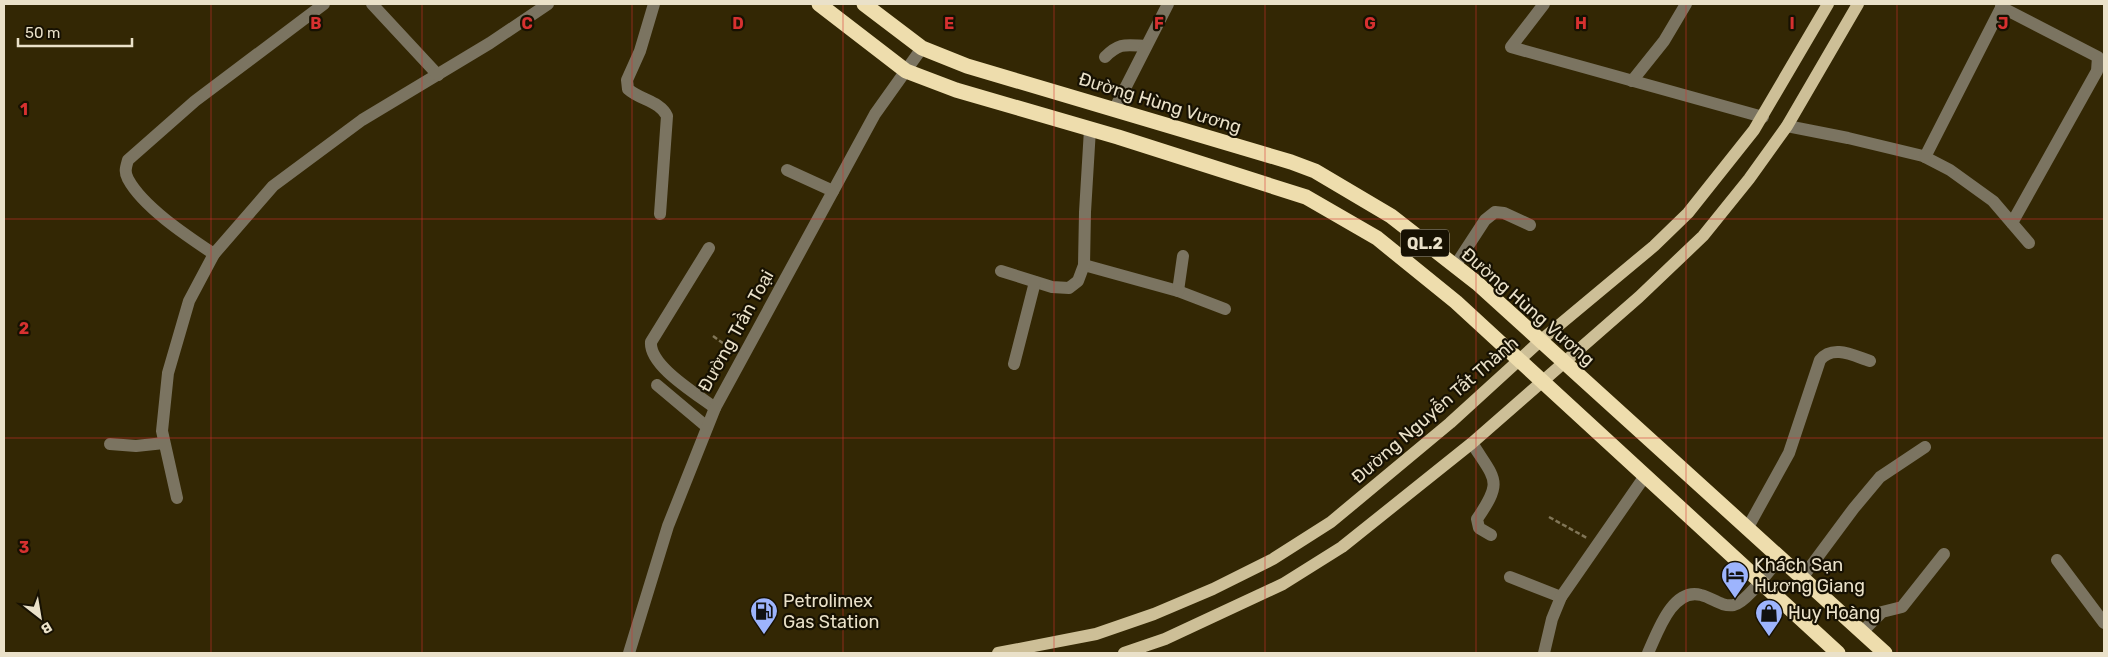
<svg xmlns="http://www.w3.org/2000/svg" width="2108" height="657" viewBox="0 0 2108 657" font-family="Rubik,sans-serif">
<rect width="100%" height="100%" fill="#332704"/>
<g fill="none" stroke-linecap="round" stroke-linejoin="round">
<!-- path -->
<g stroke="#817658" stroke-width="2.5" stroke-dasharray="5 2.5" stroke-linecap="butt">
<polyline points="713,336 731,349"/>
<polyline points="1549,517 1587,538"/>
</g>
<!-- minor -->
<g stroke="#7b7461" stroke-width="12">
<path d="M324,4L195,101L128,160C126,167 124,172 128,179C143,207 187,236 214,254L273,186L362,120L490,43L548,4"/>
<polyline points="372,4 438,75"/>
<path d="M654,4L640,51L627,80L628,89C640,100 660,101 667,116L660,214"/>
<polyline points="1544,4 1511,47 1763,117"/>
<polyline points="2001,7 2098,57 2097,71 2012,223"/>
<path d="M1105,57C1120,42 1126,45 1146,46"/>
<polyline points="1632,81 1664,41 1686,4"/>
<polyline points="1115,108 1168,4"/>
<polyline points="1787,126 1848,138 1923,156 1950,170 1993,201 2029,243"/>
<polyline points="1925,157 2003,4"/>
<polyline points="787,170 833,191"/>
<path d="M709,248L651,342C649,366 697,394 715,408"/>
<polyline points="1084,265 1178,291 1225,309"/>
<polyline points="1455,266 1485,220 1495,212 1504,213 1530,225"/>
<polyline points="1001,271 1052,287 1069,288 1078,281 1084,265 1085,212 1090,129"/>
<polyline points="1178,291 1183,256"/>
<polyline points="1014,364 1035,282"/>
<polyline points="657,385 707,427"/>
<path d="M1472,443C1495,480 1504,480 1477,519L1479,528L1491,535"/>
<polyline points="110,444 136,446 164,443"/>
<polyline points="177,498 162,431 168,373 189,301 214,254"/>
<path d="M1747,529L1789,453L1820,360C1833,344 1854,356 1870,361"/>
<polyline points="2057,560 2104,623"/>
<polyline points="1510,577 1561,597"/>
<polyline points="1802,578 1854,508 1880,477 1925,447"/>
<polyline points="1862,632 1882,612 1902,607 1944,554"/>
<polyline points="629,653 668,526 715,408 875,114 922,48"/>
<polyline points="1544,653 1552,619 1561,597 1645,476"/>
<path d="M1648,653C1657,634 1672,587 1701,595C1713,598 1721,607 1734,605C1747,602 1770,569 1780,558"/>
</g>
<!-- major -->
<g stroke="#cdbf97" stroke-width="12">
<polyline points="998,653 1096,634 1154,614 1213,589 1273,559 1331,522 1450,423 1540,341 1654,246 1688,213 1754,130 1828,4"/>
<polyline points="1124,653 1165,639 1283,584 1342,547 1472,443 1639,297 1703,236 1749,179 1787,126 1858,4"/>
</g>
<!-- highway -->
<g stroke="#eeddad" stroke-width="15">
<polyline points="819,4 906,71 956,90 1118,137 1306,197 1377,238 1456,302 1838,653"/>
<polyline points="864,4 922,48 967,66 1291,162 1315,171 1391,216 1477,283 1885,653"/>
</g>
</g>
<!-- grid -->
<path fill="none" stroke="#d73130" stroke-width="1" stroke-opacity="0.55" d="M211,4V653M422,4V653M632,4V653M843,4V653M1054,4V653M1265,4V653M1476,4V653M1686,4V653M1897,4V653M4,219H2104M4,438H2104"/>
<!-- icons -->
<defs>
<g id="hotel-pin" transform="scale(1.4375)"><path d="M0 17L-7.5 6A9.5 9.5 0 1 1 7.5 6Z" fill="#9db4fd" stroke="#171102"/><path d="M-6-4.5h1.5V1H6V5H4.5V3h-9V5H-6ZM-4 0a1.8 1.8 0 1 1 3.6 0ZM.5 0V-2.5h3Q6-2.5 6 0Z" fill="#111"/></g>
<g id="fuel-pin" transform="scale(1.4375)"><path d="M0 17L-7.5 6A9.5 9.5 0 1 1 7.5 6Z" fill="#9db4fd" stroke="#171102"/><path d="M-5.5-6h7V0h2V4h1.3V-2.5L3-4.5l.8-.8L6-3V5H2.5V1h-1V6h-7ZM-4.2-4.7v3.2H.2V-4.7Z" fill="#111"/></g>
<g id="shop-pin" transform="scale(1.4375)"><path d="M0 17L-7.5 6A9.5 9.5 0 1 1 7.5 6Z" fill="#9db4fd" stroke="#171102"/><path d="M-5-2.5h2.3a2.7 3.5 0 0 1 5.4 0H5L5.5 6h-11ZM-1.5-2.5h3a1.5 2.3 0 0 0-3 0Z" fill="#111"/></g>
</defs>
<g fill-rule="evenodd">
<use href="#hotel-pin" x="1735" y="575"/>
<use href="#fuel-pin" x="764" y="611"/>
<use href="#shop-pin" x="1769" y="613"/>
</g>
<g text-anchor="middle" stroke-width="4.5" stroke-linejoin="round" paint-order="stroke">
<!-- shield labels -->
<rect fill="#171102" stroke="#aba38d" stroke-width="1" x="1401" y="229.5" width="48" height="27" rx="4"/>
<g font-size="16" font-weight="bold" fill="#eae1c9">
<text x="1425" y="249">QL.2</text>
</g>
<!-- street labels -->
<g font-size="18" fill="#eae1c9" stroke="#171102">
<text transform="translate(1160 103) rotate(17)" y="6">Đường Hùng Vương</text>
<text transform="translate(1528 307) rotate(41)" y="6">Đường Hùng Vương</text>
<text transform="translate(736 331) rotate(-61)" y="6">Đường Trần Toại</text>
<text transform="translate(1435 410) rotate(-41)" y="6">Đường Nguyễn Tất Thành</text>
</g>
<!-- poi labels -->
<g font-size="18" fill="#eae1c9" stroke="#171102" text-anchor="start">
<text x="1754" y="571">Khách Sạn<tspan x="1754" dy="21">Hương Giang</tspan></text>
<text x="783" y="607">Petrolimex<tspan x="783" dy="21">Gas Station</tspan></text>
<text x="1788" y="619">Huy Hoàng</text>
</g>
</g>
<g font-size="16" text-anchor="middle" font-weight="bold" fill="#d73130" stroke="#171102" stroke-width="4.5" stroke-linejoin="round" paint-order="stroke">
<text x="316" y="29">B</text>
<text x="527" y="29">C</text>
<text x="738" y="29">D</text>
<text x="949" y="29">E</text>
<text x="1159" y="29">F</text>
<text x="1370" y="29">G</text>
<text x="1581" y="29">H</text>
<text x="1792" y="29">I</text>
<text x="2003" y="29">J</text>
<text x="24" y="115">1</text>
<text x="24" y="334">2</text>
<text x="24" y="553">3</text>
</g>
<!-- border -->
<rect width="2108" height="657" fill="none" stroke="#eae1c9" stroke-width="10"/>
<!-- north arrow -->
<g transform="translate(40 617) rotate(149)" stroke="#171102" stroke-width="4" paint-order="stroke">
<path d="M0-4L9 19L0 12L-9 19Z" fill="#eae1c9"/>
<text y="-8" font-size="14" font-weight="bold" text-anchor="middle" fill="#eae1c9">B</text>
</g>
<!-- scale -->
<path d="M18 38v8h114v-8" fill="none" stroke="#eae1c9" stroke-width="2.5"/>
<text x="25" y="38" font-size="15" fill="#eae1c9" stroke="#171102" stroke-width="4" paint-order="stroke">50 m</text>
</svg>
